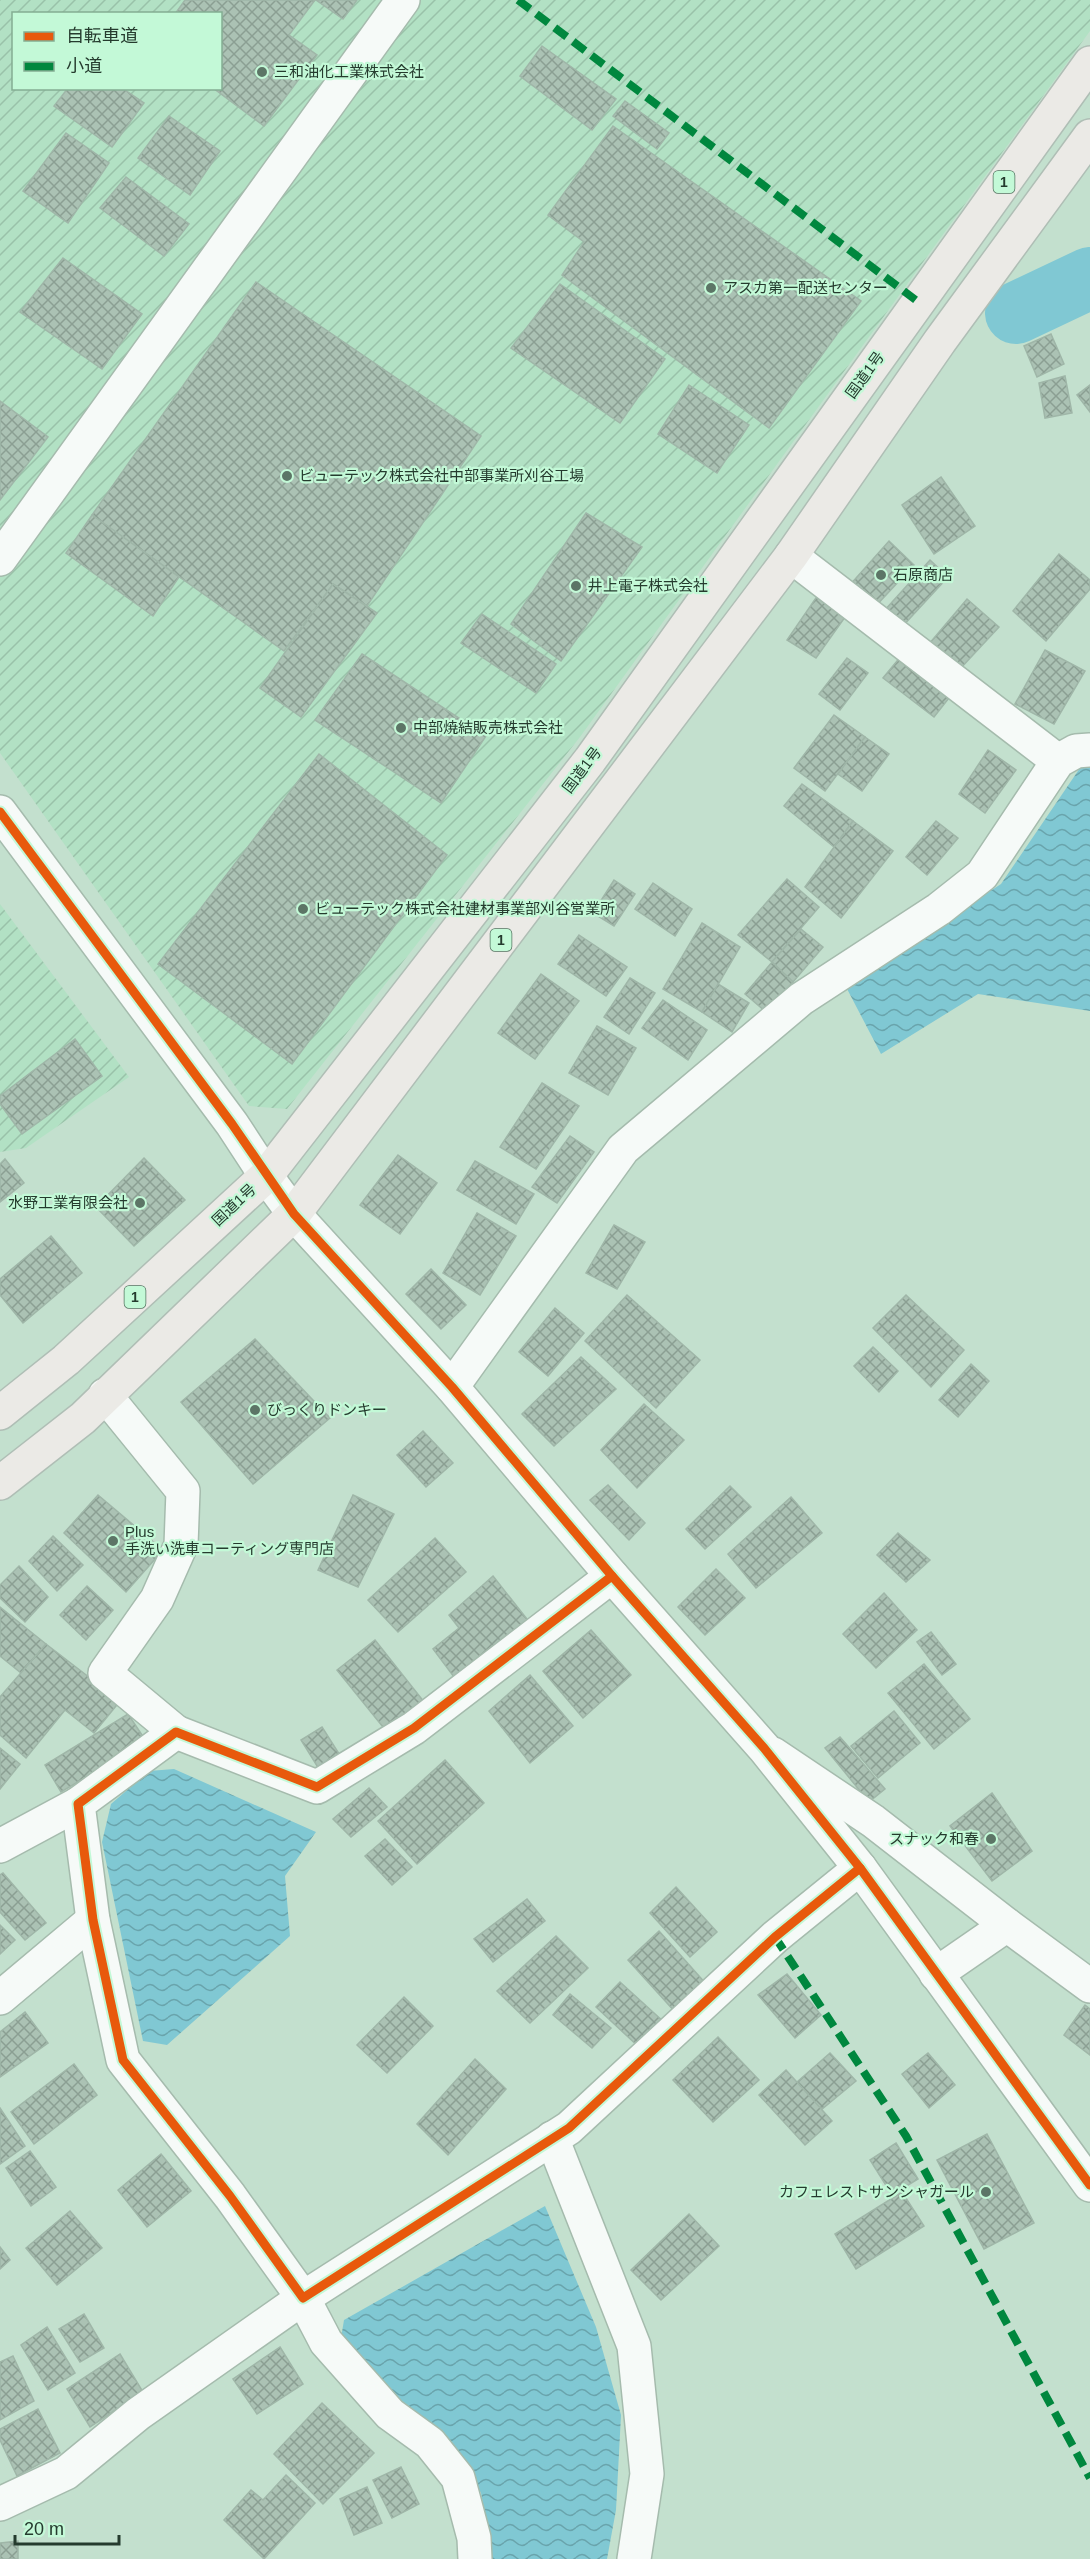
<svg xmlns="http://www.w3.org/2000/svg" width="1090" height="2559" viewBox="0 0 1090 2559" font-family="Helvetica,'Noto Sans JP',sans-serif">
<defs>
<pattern id="industrial-furrows" width="10" height="10" patternUnits="userSpaceOnUse" patternTransform="scale(1.5)"><rect width="10" height="10" fill="#b2e1c4"/><path d="M-1 1l2-2M0 10L10 0M9 11l2-2" fill="none" stroke="#99c2a9"/></pattern>
<pattern id="water-waves" width="16" height="10" patternUnits="userSpaceOnUse" patternTransform="scale(1.5)"><rect width="16" height="10" fill="#80c8d3"/><path d="M0 5q4-4 8 0t8 0" fill="none" stroke="#69a4ac"/></pattern>
<pattern id="building-cross-hatch" width="8" height="8" patternUnits="userSpaceOnUse" patternTransform="scale(1.5)"><rect width="8" height="8" fill="#abc2b4"/><path d="M0 0l8 8M0 8l8-8" fill="none" stroke="#8b9f93"/></pattern>
</defs>
<rect width="100%" height="100%" fill="#c3e0ce"/>
<!-- industrial -->
<g fill="url(#industrial-furrows)" fill-rule="evenodd">
<path d="M0,0H1090V31L580,737L287,1109L249,1106L0,753ZM14,14H220V88H14Z"/>
<polygon points="0,904 129,1077 26,1148 0,1152"/>
</g>
<!-- water -->
<g fill="url(#water-waves)">
<polygon points="1082,765 1090,765 1090,1011 978,994 881,1054 845,985 1001,884"/>
<polygon points="174,1769 316,1832 285,1876 290,1936 167,2045 143,2041 102,1842 111,1804 149,1771"/>
<polygon points="545,2206 596,2327 621,2415 616,2510 607,2559 490,2559 490,2542 481,2493 460,2456 337,2362 344,2320"/>
</g>
<g fill="none" stroke-linecap="round" stroke-linejoin="round">
<!-- river -->
<polyline stroke="#80c8d3" stroke-width="62" points="1016,313 1090,278"/>
</g>
<!-- building -->
<g fill="url(#building-cross-hatch)" stroke="#9fb6a8" stroke-width="1.5">
<polygon points="185,0 315,0 289,35 317,55 264,126 213,88 220,88 220,14 175,14"/>
<polygon points="316,0 357,0 343,19"/>
<polygon points="542,46 616,99 592,130 520,76"/>
<polygon points="68,88 122,88 144,103 112,147 54,106"/>
<polygon points="625,101 669,133 657,149 613,116"/>
<polygon points="169,116 220,151 190,195 138,158"/>
<polygon points="613,126 861,301 769,428 562,275 584,242 548,215"/>
<polygon points="66,133 109,163 68,223 23,191"/>
<polygon points="126,177 189,224 164,256 100,208"/>
<polygon points="63,258 142,314 102,369 20,312"/>
<polygon points="256,282 481,436 367,606 333,584 284,651 92,515"/>
<polygon points="560,284 665,359 620,423 511,348"/>
<polygon points="1051,334 1064,364 1037,377 1024,346"/>
<polygon points="1065,376 1072,413 1045,418 1039,383"/>
<polygon points="689,385 749,425 717,473 658,434"/>
<polygon points="1090,385 1090,412 1077,395"/>
<polygon points="0,401 48,437 0,500"/>
<polygon points="941,477 975,526 934,554 902,505"/>
<polygon points="586,513 642,547 561,661 511,624"/>
<polygon points="92,515 179,577 153,616 66,553"/>
<polygon points="889,541 914,565 873,609 849,586"/>
<polygon points="1059,554 1090,580 1090,589 1046,641 1013,611"/>
<polygon points="930,560 948,577 901,628 884,611"/>
<polygon points="333,584 377,613 301,717 260,688"/>
<polygon points="820,592 848,613 816,658 787,640"/>
<polygon points="967,599 999,627 959,670 929,644"/>
<polygon points="482,614 556,664 536,693 461,643"/>
<polygon points="1045,650 1085,671 1054,724 1015,704"/>
<polygon points="362,654 486,736 441,803 315,720"/>
<polygon points="902,655 953,693 934,717 883,678"/>
<polygon points="847,658 868,673 840,710 819,694"/>
<polygon points="834,715 865,737 825,791 794,768"/>
<polygon points="865,737 889,754 862,791 838,774"/>
<polygon points="988,750 1016,770 985,813 959,794"/>
<polygon points="319,754 447,855 292,1064 158,964"/>
<polygon points="802,784 853,821 834,847 784,806"/>
<polygon points="853,821 893,851 841,918 805,887"/>
<polygon points="936,821 958,838 927,875 906,857"/>
<polygon points="787,879 819,907 772,962 738,935"/>
<polygon points="614,880 635,894 614,926 593,913"/>
<polygon points="653,883 692,909 675,936 635,909"/>
<polygon points="702,923 740,947 702,1012 663,989"/>
<polygon points="801,929 823,947 793,982 772,962"/>
<polygon points="579,935 627,967 606,996 558,964"/>
<polygon points="772,962 793,982 766,1012 745,994"/>
<polygon points="541,974 579,1001 535,1059 498,1033"/>
<polygon points="630,978 655,993 629,1034 604,1017"/>
<polygon points="718,984 749,1003 732,1032 702,1012"/>
<polygon points="663,1000 707,1030 688,1060 642,1028"/>
<polygon points="597,1026 636,1048 608,1095 569,1073"/>
<polygon points="75,1039 102,1076 22,1134 0,1104 0,1096"/>
<polygon points="542,1083 579,1106 536,1169 500,1147"/>
<polygon points="570,1136 594,1152 557,1203 532,1187"/>
<polygon points="398,1155 437,1183 400,1234 360,1205"/>
<polygon points="144,1158 185,1200 134,1246 96,1207"/>
<polygon points="5,1159 24,1183 0,1202 0,1164"/>
<polygon points="475,1161 534,1194 516,1224 457,1190"/>
<polygon points="477,1213 516,1236 480,1295 443,1273"/>
<polygon points="614,1225 645,1242 617,1289 586,1273"/>
<polygon points="51,1236 82,1273 23,1323 0,1295 0,1279"/>
<polygon points="431,1269 466,1305 441,1329 406,1294"/>
<polygon points="627,1295 700,1360 656,1408 585,1341"/>
<polygon points="906,1295 964,1350 931,1387 873,1328"/>
<polygon points="555,1308 584,1333 548,1376 519,1352"/>
<polygon points="255,1339 330,1418 253,1484 181,1402"/>
<polygon points="873,1347 898,1371 879,1392 854,1366"/>
<polygon points="581,1357 616,1389 554,1446 522,1414"/>
<polygon points="971,1364 989,1381 958,1417 939,1400"/>
<polygon points="644,1404 684,1440 637,1488 601,1450"/>
<polygon points="423,1431 453,1463 426,1487 397,1455"/>
<polygon points="608,1485 645,1523 629,1540 590,1500"/>
<polygon points="730,1486 751,1507 705,1549 686,1529"/>
<polygon points="98,1495 163,1550 126,1592 64,1533"/>
<polygon points="353,1495 394,1514 358,1587 318,1570"/>
<polygon points="791,1497 822,1533 756,1588 728,1554"/>
<polygon points="898,1533 930,1560 906,1582 877,1555"/>
<polygon points="53,1536 83,1565 57,1591 29,1561"/>
<polygon points="435,1538 466,1572 398,1632 368,1600"/>
<polygon points="19,1566 48,1597 25,1622 0,1598 0,1585"/>
<polygon points="716,1569 745,1598 705,1635 678,1607"/>
<polygon points="493,1576 530,1623 457,1681 433,1649 459,1628 449,1615"/>
<polygon points="87,1586 113,1610 86,1640 60,1615"/>
<polygon points="884,1593 917,1630 876,1668 843,1634"/>
<polygon points="0,1607 46,1644 21,1673 0,1656"/>
<polygon points="591,1630 631,1675 583,1718 543,1671"/>
<polygon points="931,1632 956,1664 942,1675 917,1642"/>
<polygon points="375,1640 428,1707 391,1737 337,1670"/>
<polygon points="46,1644 120,1701 94,1733 65,1710 26,1758 0,1735 0,1697"/>
<polygon points="924,1664 970,1719 934,1749 888,1693"/>
<polygon points="530,1675 573,1726 530,1763 489,1711"/>
<polygon points="894,1711 920,1743 878,1778 851,1746"/>
<polygon points="128,1714 146,1741 61,1792 45,1765"/>
<polygon points="322,1727 343,1760 322,1774 301,1740"/>
<polygon points="840,1737 885,1789 869,1802 825,1748"/>
<polygon points="0,1748 20,1764 0,1789"/>
<polygon points="445,1760 484,1803 417,1864 378,1821"/>
<polygon points="369,1788 387,1807 351,1837 333,1819"/>
<polygon points="992,1793 1032,1851 992,1881 950,1826"/>
<polygon points="385,1839 412,1867 392,1885 365,1856"/>
<polygon points="3,1873 46,1923 25,1940 0,1912 0,1875"/>
<polygon points="676,1887 717,1932 690,1957 650,1913"/>
<polygon points="527,1899 545,1921 493,1962 474,1939"/>
<polygon points="0,1925 15,1940 0,1954"/>
<polygon points="659,1931 707,1985 676,2013 628,1960"/>
<polygon points="556,1936 588,1968 530,2023 497,1991"/>
<polygon points="787,1974 821,2015 795,2038 758,1995"/>
<polygon points="620,1982 665,2023 641,2049 596,2007"/>
<polygon points="570,1994 611,2028 592,2048 553,2015"/>
<polygon points="404,1997 433,2026 387,2073 357,2045"/>
<polygon points="1085,2005 1090,2009 1090,2055 1064,2035"/>
<polygon points="25,2012 48,2043 0,2077 0,2032"/>
<polygon points="718,2037 759,2080 713,2122 673,2080"/>
<polygon points="830,2053 856,2081 821,2110 797,2082"/>
<polygon points="928,2053 955,2085 929,2108 902,2074"/>
<polygon points="475,2059 506,2089 448,2155 417,2124"/>
<polygon points="74,2064 97,2095 34,2144 11,2112"/>
<polygon points="786,2070 832,2121 805,2145 759,2095"/>
<polygon points="0,2108 25,2146 0,2164"/>
<polygon points="987,2134 1034,2223 984,2249 937,2160"/>
<polygon points="896,2143 918,2179 892,2195 870,2160"/>
<polygon points="30,2151 56,2187 31,2206 6,2168"/>
<polygon points="161,2154 191,2191 147,2227 118,2190"/>
<polygon points="902,2192 924,2226 856,2269 835,2234"/>
<polygon points="70,2211 102,2248 57,2285 26,2248"/>
<polygon points="689,2214 719,2246 661,2300 631,2270"/>
<polygon points="0,2247 10,2260 0,2269"/>
<polygon points="84,2314 104,2348 80,2362 59,2329"/>
<polygon points="47,2327 75,2373 48,2390 21,2345"/>
<polygon points="280,2347 303,2384 257,2414 233,2379"/>
<polygon points="120,2354 143,2392 90,2427 67,2389"/>
<polygon points="13,2356 34,2401 0,2420 0,2362"/>
<polygon points="322,2403 374,2453 323,2504 274,2454"/>
<polygon points="38,2409 60,2453 17,2476 0,2440 0,2429"/>
<polygon points="401,2467 419,2504 392,2518 373,2480"/>
<polygon points="286,2475 315,2503 264,2559 224,2520 251,2490 263,2500"/>
<polygon points="367,2487 382,2523 354,2535 340,2499"/>
<polygon points="18,2541 18,2559 0,2559 0,2543"/>
</g>
<g fill="none" stroke-linecap="round" stroke-linejoin="round">
<!-- minor casing -->
<g stroke="#a5bbad" stroke-width="36">
<g id="minor">
<polyline points="791,556 1058,761"/>
<polyline points="0,559 403,0"/>
<polyline points="0,812 232,1124 266,1176"/>
<polyline points="452,1387 623,1149 801,999 939,909 982,875 1058,761 1076,751 1090,750"/>
<polyline points="105,1395 183,1491 181,1545 157,1599 105,1673 176,1732"/>
<polyline points="612,1576 414,1728 317,1787 176,1732 78,1804 93,1920 123,2060 230,2196 303,2298 569,2128 775,1937 860,1868"/>
<polyline points="773,1754 873,1821 1007,1925 1090,1986"/>
<polyline points="0,1846 78,1804"/>
<polyline points="936,1974 1007,1925"/>
<polyline points="0,1998 93,1920"/>
<polyline points="552,2138 634,2346 647,2474 634,2559"/>
<polyline points="0,2504 66,2473 138,2414 303,2298 326,2342 390,2414 430,2443 458,2478 474,2538 475,2559"/>
</g>
</g>
<!-- tertiary casing -->
<g stroke="#a5bbad" stroke-width="36">
<polyline id="tertiary" points="266,1176 294,1214 452,1387 612,1576 764,1748 860,1868 1090,2185"/>
</g>
<!-- trunk casing -->
<g stroke="#afbeb5" stroke-width="36">
<g id="trunk">
<polyline points="0,1413 66,1360 266,1176 590,760 1090,63"/>
<polyline points="0,1483 83,1418 294,1214 791,556 940,341 1090,136"/>
</g>
</g>
<!-- minor -->
<use href="#minor" stroke="#f6faf8" stroke-width="33"/>
<!-- tertiary -->
<use href="#tertiary" stroke="#f6faf8" stroke-width="33"/>
<!-- trunk -->
<use href="#trunk" stroke="#ebeae6" stroke-width="33"/>
<!-- quiet -->
<g stroke="#00873e" stroke-width="8" stroke-dasharray="15 8" stroke-linecap="butt">
<polyline points="518,0 917,301"/>
<polyline points="775,1937 906,2136 1090,2478"/>
</g>
<!-- cycleway casing -->
<g stroke="#c3f9d7" stroke-width="13">
<g id="cycleway">
<polyline points="0,812 232,1124 294,1214 452,1387 612,1576 764,1748 860,1868 1090,2185"/>
<polyline points="612,1576 414,1728 317,1787 176,1732 78,1804 93,1920 123,2060 230,2196 303,2298 569,2128 775,1937 860,1868"/>
</g>
</g>
<!-- cycleway -->
<use href="#cycleway" stroke="#e8590c" stroke-width="9"/>
</g>
<!-- markers -->
<g fill="#5c7566" stroke="#c3f9d7" stroke-width="2">
<circle cx="262" cy="72" r="6"/>
<circle cx="711" cy="288" r="6"/>
<circle cx="287" cy="476" r="6"/>
<circle cx="881" cy="575" r="6"/>
<circle cx="576" cy="586" r="6"/>
<circle cx="401" cy="728" r="6"/>
<circle cx="303" cy="909" r="6"/>
<circle cx="140" cy="1203" r="6"/>
<circle cx="255" cy="1410" r="6"/>
<circle cx="113" cy="1541" r="6"/>
<circle cx="991" cy="1839" r="6"/>
<circle cx="986" cy="2192" r="6"/>
</g>
<g text-anchor="middle" stroke-width="4.5" stroke-linejoin="round" paint-order="stroke">
<!-- shield labels -->
<g fill="#c3f9d7" stroke="#547461" stroke-width="1.5">
<rect x="993.5" y="171" width="21" height="22" rx="4.5"/>
<rect x="490.5" y="929" width="21" height="22" rx="4.5"/>
<rect x="124.5" y="1286" width="21" height="22" rx="4.5"/>
</g>
<g font-size="14" font-weight="bold" fill="#253b2e">
<text x="1004" y="187">1</text>
<text x="501" y="945">1</text>
<text x="135" y="1302">1</text>
</g>
<!-- poi labels -->
<g font-size="15" fill="#253b2e" stroke="#c3f9d7" text-anchor="start">
<text x="274" y="77">三和油化工業株式会社</text>
<text x="723" y="293">アスカ第一配送センター</text>
<text x="299" y="481">ビューテック株式会社中部事業所刈谷工場</text>
<text x="893" y="580">石原商店</text>
<text x="588" y="591">井上電子株式会社</text>
<text x="413" y="733">中部焼結販売株式会社</text>
<text x="315" y="914">ビューテック株式会社建材事業部刈谷営業所</text>
<text x="128" y="1208" text-anchor="end">水野工業有限会社</text>
<text x="267" y="1415">びっくりドンキー</text>
<text x="125" y="1537">Plus<tspan x="125" dy="17">手洗い洗車コーティング専門店</tspan></text>
<text x="979" y="1844" text-anchor="end">スナック和春</text>
<text x="974" y="2197" text-anchor="end">カフェレストサンシャガール</text>
</g>
<!-- street labels -->
<g font-size="15" fill="#253b2e" stroke="#c3f9d7">
<text transform="translate(865 375) rotate(-54)" y="5">国道1号</text>
<text transform="translate(582 770) rotate(-53)" y="5">国道1号</text>
<text transform="translate(234 1205) rotate(-43)" y="5">国道1号</text>
</g>
</g>
<!-- legend -->
<rect x="12" y="12" width="210" height="78" fill="#c3f9d7" stroke="#84ad93" stroke-width="1.5"/>
<rect x="24" y="32" width="30" height="9" fill="#e8590c" stroke="#84ad93" stroke-width="1.5"/>
<text x="66" y="42" font-size="18" fill="#253b2e">自転車道</text>
<rect x="24" y="62" width="30" height="9" fill="#00873e" stroke="#84ad93" stroke-width="1.5"/>
<text x="66" y="72" font-size="18" fill="#253b2e">小道</text>
<!-- scale -->
<path d="M15 2535v9h104v-9" fill="none" stroke="#253b2e" stroke-width="3"/>
<text x="24" y="2535" font-size="18" fill="#253b2e" stroke="#c3f9d7" stroke-width="4.5" paint-order="stroke">20 m</text>
</svg>
